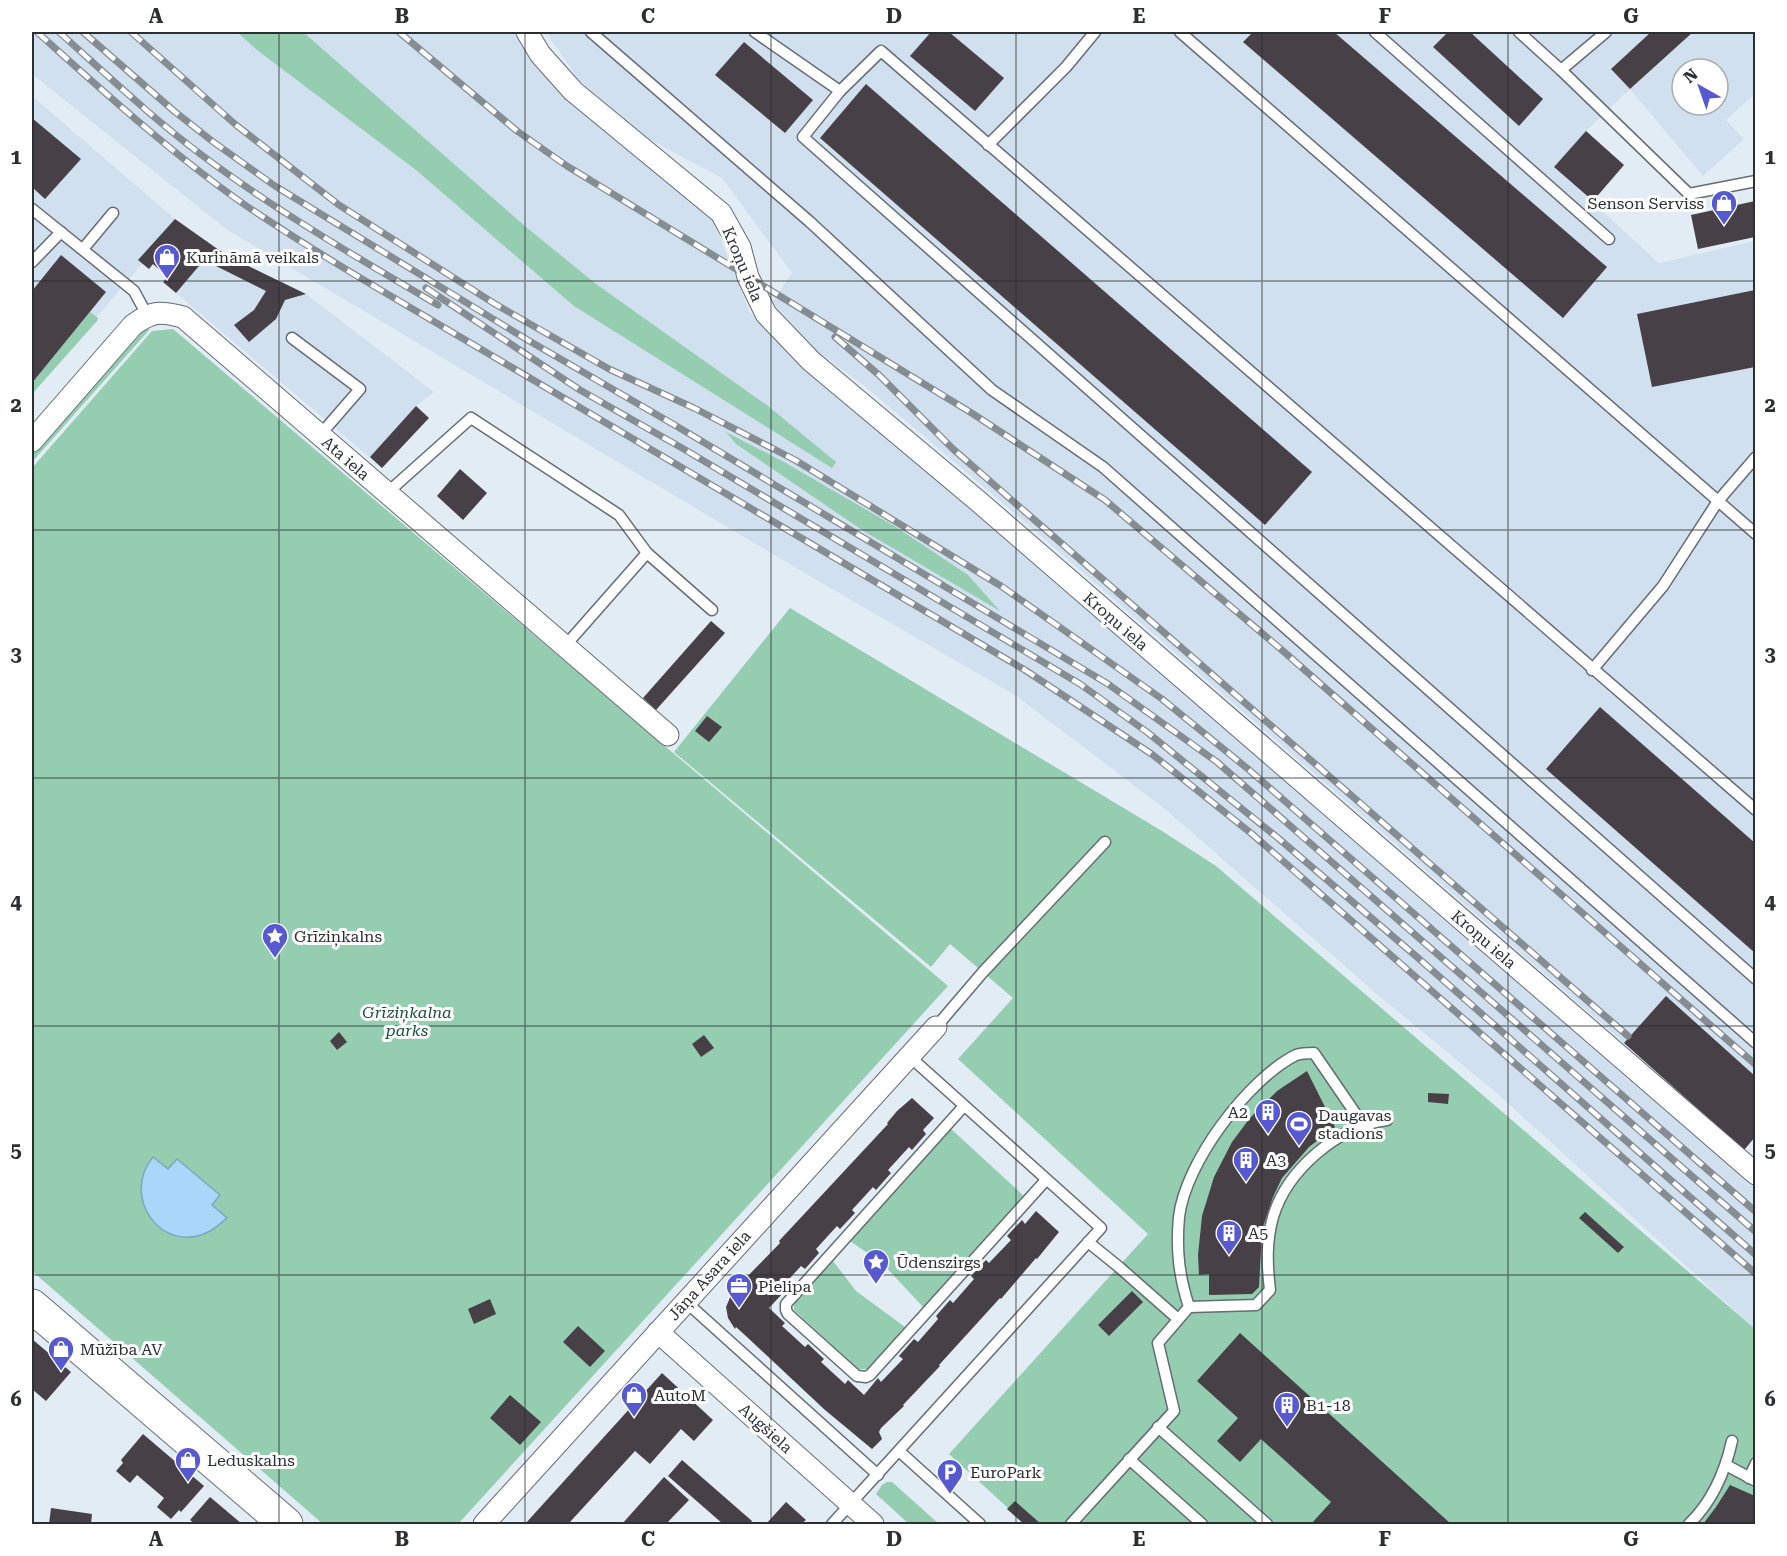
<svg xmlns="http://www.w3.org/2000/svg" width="1787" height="1556" viewBox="0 0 1787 1556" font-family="'Roboto Serif',serif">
<rect width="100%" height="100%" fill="#e2ecf5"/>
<!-- built -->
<g fill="#d1e0ee" fill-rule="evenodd">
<polygon points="32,32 515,32 537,69 713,219 750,313 806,368 1161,668 1631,1082 1755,1186 1755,1329 1499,1095 1378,995 1165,809 1015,695 808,575 226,229 32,74"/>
<path d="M546,32H1755V94L1726,120L1744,139L1703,176L1630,89L1586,131L1554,167L1659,263L1755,241L1756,1137L1744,1150L1624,1043L1026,523L867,388L818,352L772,302L792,273L722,178L645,137L578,79ZM1682,69H1718V105H1682Z"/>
<polygon points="32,96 175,219 226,255 220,268 285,300 306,294 434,392 416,406 429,418 382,468 163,282 168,277 153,264 149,269 142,264 32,393"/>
</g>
<!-- green -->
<g fill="#94cdb0">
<polygon points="237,32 303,32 526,227 596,284 768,406 836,462 832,468 574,306 416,170 257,50"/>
<polygon points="90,312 98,318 97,321 32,394 32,383"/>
<polygon points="150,329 32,462 32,455 144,330"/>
<polygon points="173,329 948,986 458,1524 323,1524 32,1271 32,468 152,331"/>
<polygon points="726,432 784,462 896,527 968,575 1000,611 862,530 736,444"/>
<polygon points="790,608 1162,831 1216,866 1755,1329 1755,1524 1024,1524 1007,1509 1008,1508 949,1454 1148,1234 958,1059 1013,998 950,944 931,967 674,752"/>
<polygon points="950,1128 1025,1197 925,1309 882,1263 850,1241"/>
<polygon points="833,1261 856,1291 905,1327 868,1369 858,1369 794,1310 794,1303"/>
<polygon points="887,1482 892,1482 939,1524 909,1524 876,1494 882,1485"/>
</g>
<!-- water -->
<path fill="#a8d7fa" stroke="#82a5be" stroke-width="1.5" d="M153,1157L168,1169L177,1159L220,1195L212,1205L227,1218C221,1223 215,1229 208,1232C162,1255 120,1197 153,1157Z"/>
<!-- building -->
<g fill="#474047">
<polygon points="931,32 949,32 1004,78 975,111 910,56"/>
<polygon points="1253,32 1334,32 1607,267 1563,318 1243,42"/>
<polygon points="1448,32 1470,32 1543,99 1519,126 1433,47"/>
<polygon points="1651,32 1693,32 1630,89 1611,69"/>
<polygon points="744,42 813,100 785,133 715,75"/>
<polygon points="866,84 1312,472 1265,525 820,138"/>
<polygon points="32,118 81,159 45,199 32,187"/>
<polygon points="1586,131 1624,165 1593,201 1554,167"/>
<polygon points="1755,201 1755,237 1698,249 1691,215"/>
<polygon points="175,219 226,255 306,294 285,300 276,319 249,342 234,325 254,310 266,291 204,260 176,293 163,282 168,277 153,264 149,269 138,260"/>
<polygon points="61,255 106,292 32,383 32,291"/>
<polygon points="1755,290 1755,367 1652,387 1637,314"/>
<polygon points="416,406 429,418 382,468 370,457"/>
<polygon points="460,469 487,493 463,520 437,496"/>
<polygon points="711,621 725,633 656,710 643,698"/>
<polygon points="1600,707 1755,843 1755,953 1546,769"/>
<polygon points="707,716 722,727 709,742 695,731"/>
<polygon points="1666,996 1755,1076 1755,1137 1744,1150 1624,1043"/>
<polygon points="339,1032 347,1042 337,1050 330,1041"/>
<polygon points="704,1035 714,1048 701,1057 692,1044"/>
<polygon points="1307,1071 1335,1127 1309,1147 1282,1178 1273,1197 1262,1230 1259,1287 1252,1294 1209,1295 1209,1274 1199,1275 1198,1255 1202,1216 1214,1177 1232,1142 1250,1118 1277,1091"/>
<polygon points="1428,1093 1449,1094 1448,1104 1428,1102"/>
<polygon points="912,1098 934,1118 923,1130 926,1134 912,1150 909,1147 888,1170 891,1173 876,1190 873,1187 852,1210 855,1213 840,1229 837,1226 826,1238 816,1249 819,1253 805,1269 801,1266 780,1289 783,1293 769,1308 785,1323 782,1326 805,1347 808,1344 824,1359 821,1362 845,1384 848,1380 864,1395 878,1378 881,1382 903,1359 899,1356 914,1339 918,1342 938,1319 936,1316 950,1300 953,1303 974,1279 971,1276 986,1260 989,1263 1011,1240 1007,1236 1022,1220 1025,1224 1036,1211 1059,1232 1037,1259 1036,1258 1001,1299 1000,1298 939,1365 940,1366 903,1405 904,1406 881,1428 879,1432 882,1439 872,1449 825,1410 747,1337 736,1327 735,1329 728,1318 726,1307 732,1293 735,1293 743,1281 780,1243 779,1241 888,1124 887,1123 897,1111"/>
<polygon points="1585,1212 1624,1247 1618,1253 1579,1218"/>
<polygon points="1132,1291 1143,1302 1109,1336 1098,1325"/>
<polygon points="490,1299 496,1314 474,1324 468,1309"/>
<polygon points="578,1326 605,1351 590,1367 563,1342"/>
<polygon points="1240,1333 1451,1524 1311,1524 1331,1502 1261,1439 1240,1462 1217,1441 1238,1418 1197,1381"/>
<polygon points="32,1339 71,1372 46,1401 32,1389"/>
<polygon points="662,1373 713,1420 694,1441 681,1429 650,1464 635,1451 570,1522 572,1524 525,1524"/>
<polygon points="510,1395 541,1422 520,1445 490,1418"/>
<polygon points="143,1434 204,1486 181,1512 179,1510 171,1519 157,1507 164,1498 137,1475 130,1483 116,1471 123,1463 121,1460"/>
<polygon points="682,1460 752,1521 750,1524 723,1524 668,1476"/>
<polygon points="664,1477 689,1500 666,1524 622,1524"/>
<polygon points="1730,1485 1755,1496 1755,1524 1703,1524 1716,1507"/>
<polygon points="210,1497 242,1524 195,1524 190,1520"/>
<polygon points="1015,1501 1041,1524 1024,1524 1007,1509"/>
<polygon points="786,1502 806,1520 801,1524 766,1524"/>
<polygon points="51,1508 92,1514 91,1524 49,1524"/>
</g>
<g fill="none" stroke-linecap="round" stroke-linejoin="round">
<!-- service casing -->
<g stroke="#646c74" stroke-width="13">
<g id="service">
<polyline points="591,32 810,222 992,390 1103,467 1756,1043"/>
<polyline points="755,32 840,91 803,137 1756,979"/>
<polyline points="1180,32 1756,534"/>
<polyline points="1375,32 1609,239"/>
<polyline points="1519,32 1561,70 1606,32"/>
<polyline points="1561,70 1689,194 1756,181"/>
<polyline points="840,91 881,51 1756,810"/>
<polyline points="988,145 1066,67 1095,32"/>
<polyline points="32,209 134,291 147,315"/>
<polyline points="83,249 113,213"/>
<polyline points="32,262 61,232"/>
<polyline points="292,338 360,389 320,435"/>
<polyline points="387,493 471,418 619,515 647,553"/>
<polyline points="565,646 647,553 712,610"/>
<polyline points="1592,670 1663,586 1718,501 1756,457"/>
<polyline points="936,1027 983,972 1105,842"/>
<polyline points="964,1106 786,1304 786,1310 788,1314 857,1376 866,1377 870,1375 1046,1180"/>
<polyline points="1088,1242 1119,1267 1178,1319"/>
<polyline points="686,1302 878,1475"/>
<path d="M1189,1307L1256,1305L1270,1290C1267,1265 1266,1242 1273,1217C1287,1170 1338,1126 1387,1120"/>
<polyline points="1158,1427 1267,1524"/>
<polyline points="899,1451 980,1524"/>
<polyline points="1129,1459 1202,1524"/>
<polyline points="1726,1465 1756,1481"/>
<polyline points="1749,1478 1756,1463"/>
<polyline points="832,1524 1101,1228 909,1056"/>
<path d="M1071,1524L1174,1411L1158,1343L1189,1307C1179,1276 1176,1250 1179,1217C1185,1163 1248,1079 1296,1055C1302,1053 1308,1053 1314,1053L1364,1126"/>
<path d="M1689,1524C1713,1501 1725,1472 1732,1441"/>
</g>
</g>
<!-- minor casing -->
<g stroke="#646c74" stroke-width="23">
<g id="minor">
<polyline points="527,32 540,54 573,91 721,213 740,247 748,277 766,314 811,361 978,501 1756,1174"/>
<path d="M32,441L133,325C152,311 160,311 183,317L668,735"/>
<polyline points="658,1332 873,1524"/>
<polyline points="484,1524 936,1027"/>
</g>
</g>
<!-- primary casing -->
<g stroke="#646c74" stroke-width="35">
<polyline id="primary" points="32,1306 286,1524"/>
</g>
<!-- service -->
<use href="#service" stroke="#fff" stroke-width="10"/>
<!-- minor -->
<use href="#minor" stroke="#fff" stroke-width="21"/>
<!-- primary -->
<use href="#primary" stroke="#fff" stroke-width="33"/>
<!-- rail casing -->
<g stroke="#858c92" stroke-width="7">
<g id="rail">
<path d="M37,32C104,92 171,153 245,205C292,237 340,266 389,295L1025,670L1153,755L1252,834L1756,1274"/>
<path d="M59,32C106,74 152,118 203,156C278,212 358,258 438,305"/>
<polyline points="83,32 174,111 212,141 275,186 526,339 678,427 1108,684 1217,762 1756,1232"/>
<polyline points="131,32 236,125 339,205 495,304 609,369 694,408 795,460 1001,586 1162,699 1248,769 1756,1212"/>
<polyline points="399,32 517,131 567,166 970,412 1105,500 1283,651 1756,1065"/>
<polyline points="426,288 580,390 682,448 1080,684 1147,732 1278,838 1417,957 1756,1255"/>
<polyline points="835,337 879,375 953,449 1628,1036"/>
</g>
</g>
<!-- rail -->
<use href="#rail" stroke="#fff" stroke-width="4.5" stroke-dasharray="14" stroke-linecap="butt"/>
</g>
<!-- grid -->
<path fill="none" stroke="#2b2f32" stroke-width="1.5" stroke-opacity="0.55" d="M279,32V1524M525,32V1524M771,32V1524M1016,32V1524M1262,32V1524M1508,32V1524M32,281H1756M32,530H1756M32,778H1756M32,1026H1756M32,1275H1756"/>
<!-- icons -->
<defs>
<g id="shop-pin" transform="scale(1.35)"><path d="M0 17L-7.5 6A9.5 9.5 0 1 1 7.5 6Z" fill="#5759d1" stroke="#fff"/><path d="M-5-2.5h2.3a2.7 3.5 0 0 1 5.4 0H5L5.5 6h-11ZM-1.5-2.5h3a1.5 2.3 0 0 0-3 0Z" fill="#fff"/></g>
<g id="sight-pin" transform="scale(1.35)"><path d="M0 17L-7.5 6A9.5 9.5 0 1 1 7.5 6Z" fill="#5759d1" stroke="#fff"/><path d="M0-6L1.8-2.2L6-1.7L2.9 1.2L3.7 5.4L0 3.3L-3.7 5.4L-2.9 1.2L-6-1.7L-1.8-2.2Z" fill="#fff"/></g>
<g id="building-pin" transform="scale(1.35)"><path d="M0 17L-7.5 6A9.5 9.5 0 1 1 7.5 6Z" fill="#5759d1" stroke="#fff"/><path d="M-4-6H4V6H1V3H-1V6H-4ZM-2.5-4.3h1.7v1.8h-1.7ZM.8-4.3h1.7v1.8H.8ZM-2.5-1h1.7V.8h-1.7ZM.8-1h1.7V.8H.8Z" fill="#fff"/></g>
<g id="stadium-pin" transform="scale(1.35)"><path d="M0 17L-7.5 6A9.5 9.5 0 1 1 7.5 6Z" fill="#5759d1" stroke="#fff"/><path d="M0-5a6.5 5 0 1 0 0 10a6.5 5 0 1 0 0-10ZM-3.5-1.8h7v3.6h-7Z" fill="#fff"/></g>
<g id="office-pin" transform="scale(1.35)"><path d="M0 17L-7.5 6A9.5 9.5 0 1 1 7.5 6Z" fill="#5759d1" stroke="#fff"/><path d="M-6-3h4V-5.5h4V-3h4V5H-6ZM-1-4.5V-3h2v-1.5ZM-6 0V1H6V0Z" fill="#fff"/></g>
<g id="parking-pin" transform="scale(1.35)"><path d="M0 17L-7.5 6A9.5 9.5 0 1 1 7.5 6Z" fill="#5759d1" stroke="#fff"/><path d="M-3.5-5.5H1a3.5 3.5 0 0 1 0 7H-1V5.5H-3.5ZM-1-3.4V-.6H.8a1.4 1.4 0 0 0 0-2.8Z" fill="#fff"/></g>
</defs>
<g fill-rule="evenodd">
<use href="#shop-pin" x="1724" y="203"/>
<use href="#shop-pin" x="167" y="257"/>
<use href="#sight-pin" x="275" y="936"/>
<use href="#building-pin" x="1268" y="1112"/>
<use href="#stadium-pin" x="1299" y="1124"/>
<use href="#building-pin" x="1246" y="1160"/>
<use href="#building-pin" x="1229" y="1233"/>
<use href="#sight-pin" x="876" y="1262"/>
<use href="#office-pin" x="739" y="1286"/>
<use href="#shop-pin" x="61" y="1349"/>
<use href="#shop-pin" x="634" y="1395"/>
<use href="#building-pin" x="1287" y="1405"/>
<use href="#shop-pin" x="188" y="1460"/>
<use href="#parking-pin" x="950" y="1472"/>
</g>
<g text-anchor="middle" stroke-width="6" stroke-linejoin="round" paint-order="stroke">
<!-- poi labels -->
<g font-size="16" fill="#2b2f32" stroke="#fff" text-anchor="start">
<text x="1704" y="209" text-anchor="end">Senson Serviss</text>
<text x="186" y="263">Kurināmā veikals</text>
<text x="294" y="942">Grīziņkalns</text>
<text x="1248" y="1118" text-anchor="end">A2</text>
<text x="1318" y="1121">Daugavas<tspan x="1318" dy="18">stadions</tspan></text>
<text x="1266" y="1166">A3</text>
<text x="1248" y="1239">A5</text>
<text x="896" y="1268">Ūdenszirgs</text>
<text x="758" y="1292">Pielipa</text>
<text x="80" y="1355">Mūžība AV</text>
<text x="654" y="1401">AutoM</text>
<text x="1306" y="1411">B1-18</text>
<text x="207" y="1466">Leduskalns</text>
<text x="970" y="1478">EuroPark</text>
</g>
<!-- street labels -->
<g font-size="16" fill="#2b2f32" stroke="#fff">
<text transform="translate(743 264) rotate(67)" y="6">Kroņu iela</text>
<text transform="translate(346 458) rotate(41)" y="6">Ata iela</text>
<text transform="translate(1116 621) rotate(41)" y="6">Kroņu iela</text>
<text transform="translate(1484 939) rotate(41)" y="6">Kroņu iela</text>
<text transform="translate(709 1275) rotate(-48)" y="6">Jāņa Asara iela</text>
<text transform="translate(766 1428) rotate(42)" y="6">Augšiela</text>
</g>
<!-- park labels -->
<g font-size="16" font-style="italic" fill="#184f37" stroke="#fff">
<text x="407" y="1018">Grīziņkalna<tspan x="407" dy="18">parks</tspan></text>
</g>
</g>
<!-- border -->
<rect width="1787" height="1556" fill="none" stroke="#ffffff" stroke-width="66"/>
<!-- north arrow -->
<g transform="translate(1700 87) rotate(320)"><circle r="28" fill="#ffffff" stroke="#aaacad" stroke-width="1.5"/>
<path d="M0-4.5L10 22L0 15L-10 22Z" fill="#5759d1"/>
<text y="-9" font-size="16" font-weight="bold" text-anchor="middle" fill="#2b2f32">N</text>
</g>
<rect x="33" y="33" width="1721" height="1490" fill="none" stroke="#2b2f32" stroke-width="2"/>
<g font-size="20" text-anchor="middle" font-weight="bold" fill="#2b2f32">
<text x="156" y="23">A</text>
<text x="402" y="23">B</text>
<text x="648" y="23">C</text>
<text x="894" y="23">D</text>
<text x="1139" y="23">E</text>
<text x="1385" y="23">F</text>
<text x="1631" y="23">G</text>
<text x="16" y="164">1</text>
<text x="1770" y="164">1</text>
<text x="16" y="412">2</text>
<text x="1770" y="412">2</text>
<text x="16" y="661">3</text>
<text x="1770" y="661">3</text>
<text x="16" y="909">4</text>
<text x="1770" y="909">4</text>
<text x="16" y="1157">5</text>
<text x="1770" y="1157">5</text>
<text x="16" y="1406">6</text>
<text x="1770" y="1406">6</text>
<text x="156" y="1546">A</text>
<text x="402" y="1546">B</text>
<text x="648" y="1546">C</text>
<text x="894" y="1546">D</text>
<text x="1139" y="1546">E</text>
<text x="1385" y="1546">F</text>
<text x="1631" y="1546">G</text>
</g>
</svg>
